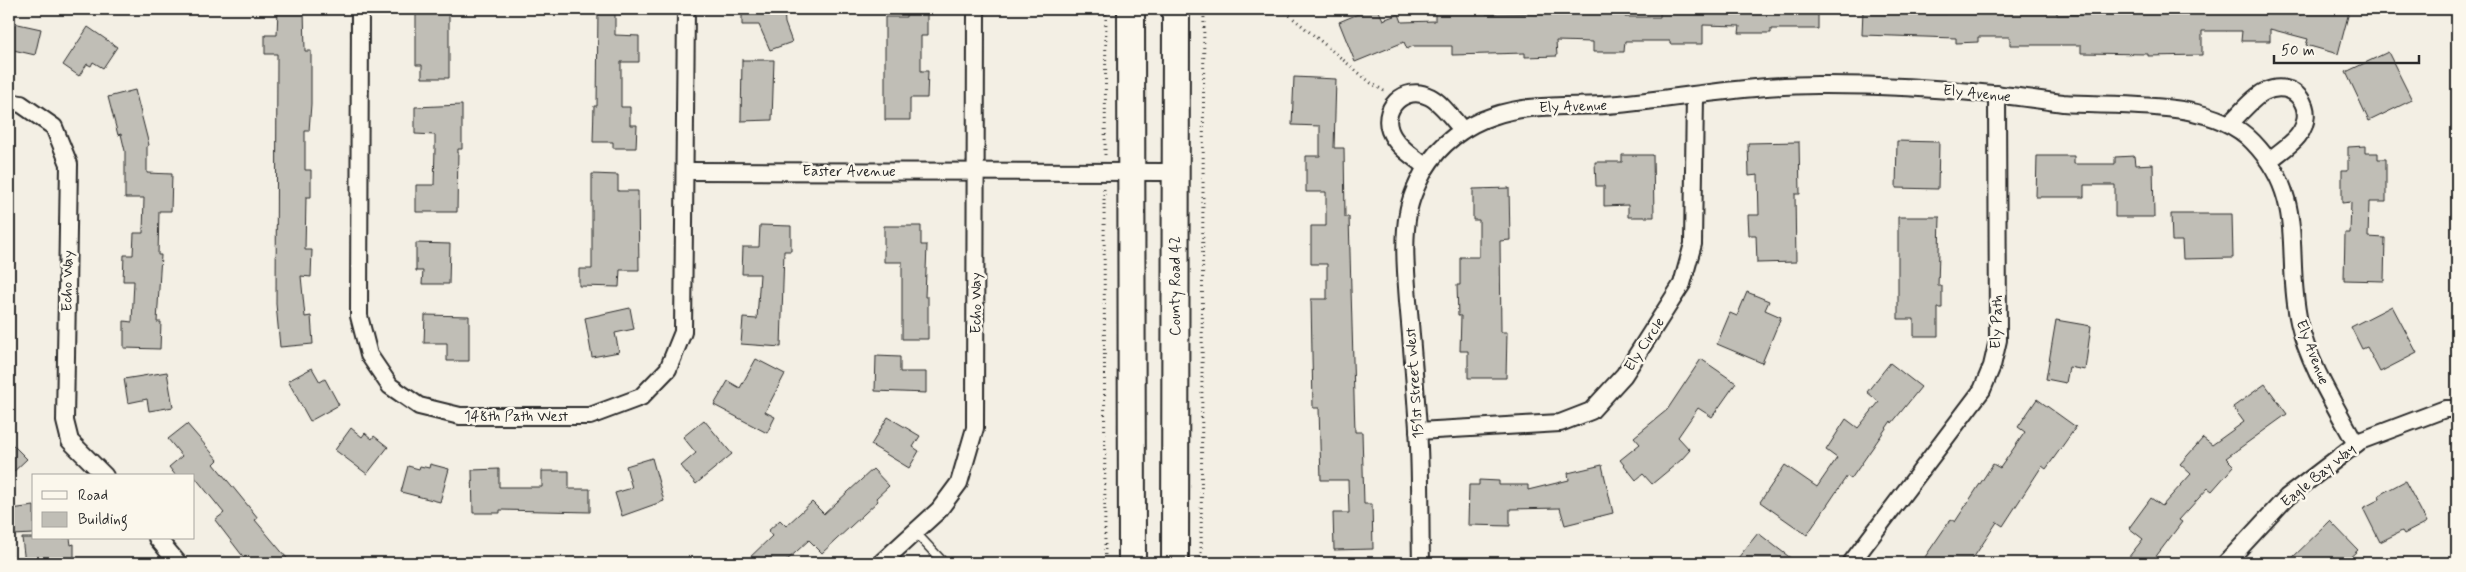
<svg xmlns="http://www.w3.org/2000/svg" width="2466" height="572" viewBox="0 0 2466 572" font-family="Mynerve,sans-serif">
<rect width="100%" height="100%" fill="#f3efe4"/>
<filter id="ink" filterUnits="userSpaceOnUse"><feTurbulence type="fractalNoise" baseFrequency=".02" numOctaves="2"/><feDisplacementMap in="SourceGraphic" scale="10" xChannelSelector="R" yChannelSelector="G"/><feConvolveMatrix kernelMatrix="1 2 1 2 8 2 1 2 1" color-interpolation-filters="sRGB"/></filter>
<g filter="url(#ink)">
<!-- building -->
<g fill="#c0beb6" stroke="#2b2b2b">
<polygon points="278,9 304,9 305,51 311,51 311,104 309,131 305,131 305,170 311,170 311,197 306,197 305,250 312,250 311,277 301,276 305,317 311,316 313,344 280,347 276,304 277,54 265,54 265,35 277,35"/>
<polygon points="416,9 449,9 449,78 422,78 422,65 416,65"/>
<polygon points="598,9 615,9 615,35 639,36 639,62 621,62 621,107 630,107 630,125 637,125 636,148 613,148 613,142 593,142 594,106 597,106"/>
<polygon points="742,9 784,9 785,23 792,42 770,50 759,25 742,25"/>
<polygon points="1370,9 1378,9 1383,20 1399,14 1402,22 1435,21 1435,9 1486,9 1486,14 1579,13 1579,9 1625,9 1625,17 1660,17 1660,9 1818,9 1818,29 1771,29 1771,33 1739,33 1740,26 1703,25 1703,44 1670,44 1670,41 1625,41 1624,52 1593,52 1593,42 1556,41 1557,56 1525,57 1525,53 1452,55 1452,46 1413,46 1407,49 1404,42 1355,62 1339,22"/>
<polygon points="1863,9 1910,9 1910,14 1947,14 1947,9 2057,9 2057,15 2218,13 2218,9 2277,9 2301,15 2302,9 2339,9 2349,12 2338,54 2306,45 2308,39 2270,29 2270,41 2241,41 2242,31 2202,31 2202,55 2148,56 2148,54 2081,53 2081,45 2010,45 2010,37 1978,37 1978,42 1956,43 1956,38 1862,35"/>
<polygon points="906,14 927,14 927,36 921,36 921,71 928,71 927,98 910,98 910,120 885,120 885,17 906,17"/>
<polygon points="9,22 41,29 35,55 9,49"/>
<polygon points="88,27 117,47 103,68 93,62 91,66 87,64 79,76 63,65"/>
<polygon points="2388,52 2412,100 2369,121 2346,72"/>
<polygon points="742,60 774,60 772,120 741,121"/>
<polygon points="1294,77 1336,79 1334,148 1344,148 1345,217 1349,217 1355,432 1362,432 1364,504 1372,504 1373,549 1334,550 1333,513 1349,513 1348,480 1321,480 1319,408 1313,408 1311,299 1327,299 1327,264 1311,264 1311,226 1326,226 1326,192 1306,192 1306,156 1320,156 1320,126 1292,125"/>
<polygon points="135,90 149,145 147,146 147,173 172,174 171,211 159,211 158,255 161,255 157,322 161,322 160,349 124,348 124,321 132,322 134,281 123,281 124,255 133,255 134,233 143,233 144,198 125,198 125,151 121,134 118,135 108,97"/>
<polygon points="462,105 462,149 458,149 457,212 416,212 416,185 434,185 435,148 435,135 415,134 415,107"/>
<polygon points="1897,141 1939,142 1938,189 1896,188"/>
<polygon points="1799,142 1800,194 1795,194 1796,262 1757,263 1756,235 1749,235 1748,215 1759,215 1758,175 1749,176 1748,143"/>
<polygon points="2365,146 2365,153 2378,153 2378,159 2386,159 2386,202 2369,202 2368,237 2385,238 2384,281 2344,280 2345,233 2350,233 2351,202 2342,203 2342,170 2348,170 2348,147"/>
<polygon points="1622,155 1653,155 1654,217 1628,217 1628,205 1604,206 1604,186 1596,186 1595,162 1622,162"/>
<polygon points="2037,156 2074,156 2074,164 2115,164 2115,157 2134,156 2135,165 2153,164 2154,217 2115,217 2115,185 2084,185 2084,197 2036,197"/>
<polygon points="592,174 618,175 618,191 638,191 639,270 620,270 619,287 579,286 579,269 592,269"/>
<polygon points="1509,188 1510,240 1500,241 1501,332 1507,332 1506,378 1468,378 1468,351 1460,351 1461,316 1458,316 1457,285 1460,285 1460,257 1479,257 1479,220 1473,220 1473,189"/>
<polygon points="2171,214 2232,214 2233,258 2183,259 2182,241 2172,241"/>
<polygon points="1898,217 1940,217 1938,286 1942,286 1942,308 1938,308 1938,336 1914,336 1914,319 1898,319"/>
<polygon points="760,225 791,226 791,251 784,251 781,347 741,344 743,318 757,319 760,274 742,274 743,247 759,247"/>
<polygon points="884,226 921,226 921,245 927,245 925,297 928,297 928,339 902,339 902,262 884,262"/>
<polygon points="416,243 450,244 449,284 422,284 423,271 416,271"/>
<polygon points="1747,292 1769,301 1765,310 1781,317 1762,363 1717,344 1730,313 1737,316"/>
<polygon points="2392,306 2417,353 2380,372 2367,347 2362,349 2351,327"/>
<polygon points="630,308 634,329 615,333 619,352 592,357 585,318"/>
<polygon points="425,315 469,316 469,361 447,361 447,343 424,343"/>
<polygon points="2056,320 2091,326 2085,370 2069,367 2066,383 2046,379"/>
<polygon points="876,356 900,357 900,372 926,372 926,393 875,391"/>
<polygon points="756,359 785,374 765,412 775,417 767,433 714,405 728,381 740,388"/>
<polygon points="1701,359 1736,383 1712,417 1698,408 1678,437 1690,450 1681,460 1652,484 1643,474 1636,480 1620,460 1640,444 1634,437 1667,410"/>
<polygon points="1890,363 1921,387 1892,423 1891,421 1851,479 1847,476 1807,535 1760,502 1785,465 1817,487 1837,458 1826,450 1846,419 1858,428 1879,402 1867,392"/>
<polygon points="312,368 320,382 325,379 339,405 310,421 288,381"/>
<polygon points="167,372 173,407 149,411 147,399 128,403 124,379"/>
<polygon points="2265,384 2287,414 2226,458 2234,466 2212,491 2208,488 2179,520 2182,522 2151,563 2124,563 2143,539 2129,528 2151,498 2162,506 2191,474 2180,464 2203,438 2212,445 2244,422 2233,407"/>
<polygon points="2037,399 2076,427 2046,469 2042,466 2003,526 1997,522 1970,563 1933,563 1925,557 1951,519 1955,522 1993,464 2000,468 2025,432 2018,427"/>
<polygon points="888,417 920,436 913,447 919,451 909,468 871,445"/>
<polygon points="704,420 732,454 696,484 681,466 696,453 683,437"/>
<polygon points="187,424 218,460 214,464 258,518 255,520 291,563 248,563 215,520 224,513 194,476 176,476 169,467 182,456 168,439"/>
<polygon points="351,428 362,437 365,433 372,439 374,436 388,447 367,474 335,450"/>
<polygon points="9,441 27,459 9,476"/>
<polygon points="652,458 664,501 622,516 615,493 632,488 626,466"/>
<polygon points="430,464 449,469 440,502 401,492 408,466 419,469 420,466 429,468"/>
<polygon points="1602,465 1613,513 1565,525 1560,508 1510,509 1510,526 1468,525 1469,485 1479,485 1479,480 1499,481 1499,485 1528,485 1528,490 1569,480 1568,473"/>
<polygon points="499,469 499,487 542,487 542,471 569,471 569,489 590,489 590,512 500,510 500,513 473,513 472,470"/>
<polygon points="873,469 889,486 876,498 878,501 822,553 809,540 784,563 744,563 772,536 768,531 780,520 786,526 812,502 824,514"/>
<polygon points="2405,481 2427,522 2404,534 2402,531 2380,542 2363,508 2380,499 2379,495"/>
<polygon points="34,506 34,534 12,535 11,509"/>
<polygon points="2330,521 2358,550 2344,563 2287,563"/>
<polygon points="1758,533 1797,563 1734,563"/>
<polygon points="22,538 70,538 71,545 74,544 74,563 25,563"/>
</g>
<g fill="none" stroke-linecap="round" stroke-linejoin="round">
<!-- service casing -->
<g stroke="#2b2b2b" stroke-width="11">
<polyline id="service" points="915,532 944,563"/>
</g>
<!-- minor casing -->
<g stroke="#2b2b2b" stroke-width="20">
<g id="minor">
<polyline points="360,9 359,316 369,355 390,386 419,406 460,416 590,416 641,397 668,369 683,332 686,9"/>
<polyline points="9,102 21,104 54,127 69,164 65,421 70,441 105,476"/>
<path d="M2230,123C2240,114 2252,98 2264,92C2294,77 2319,109 2298,136C2291,145 2278,153 2269,161"/>
<path d="M1426,167C1415,158 1399,148 1392,135C1378,110 1405,83 1430,97C1442,103 1453,120 1463,130"/>
<polyline points="685,171 1175,172"/>
<polyline points="1418,431 1560,423 1591,411 1624,375 1682,284 1693,244 1695,95"/>
<polyline points="157,538 178,563"/>
<polyline points="881,563 939,510 959,483 975,428 976,9"/>
<path d="M1421,563C1420,518 1421,473 1418,428C1415,386 1412,343 1408,301C1406,273 1403,241 1408,213C1410,199 1418,182 1425,169C1440,144 1465,125 1493,116C1533,102 1577,108 1619,104C1687,97 1756,84 1825,85C1881,85 1936,88 1992,94C2015,96 2039,100 2063,103C2119,107 2212,98 2253,142C2308,199 2284,253 2299,322C2307,361 2337,409 2356,444"/>
<polyline points="1851,563 1982,390 1992,366 1998,340 1997,94"/>
<polyline points="2226,563 2287,497 2360,441 2445,409 2457,409"/>
</g>
</g>
<!-- trunk casing -->
<g stroke="#2b2b2b" stroke-width="30">
<g id="trunk">
<polyline points="1131,9 1132,563"/>
<polyline points="1175,563 1176,9"/>
</g>
</g>
<!-- path -->
<g stroke="#2b2b2b" stroke-width="3" stroke-dasharray="1 4" stroke-linecap="butt">
<polyline points="1282,9 1371,83 1384,91"/>
<polyline points="1105,155 1106,9"/>
<polyline points="1104,189 1105,563"/>
<polyline points="1201,563 1204,9"/>
</g>
<!-- service -->
<use href="#service" stroke="#fbf7ec" stroke-width="8"/>
<!-- minor -->
<use href="#minor" stroke="#fbf7ec" stroke-width="16"/>
<!-- trunk -->
<use href="#trunk" stroke="#fbf7ec" stroke-width="26"/>
</g>
</g>
<g text-anchor="middle" stroke-width="5" stroke-linejoin="round" paint-order="stroke">
<!-- street labels -->
<g font-size="15" fill="#2b2b2b" stroke="#fbf7ec">
<text transform="translate(1977 93) rotate(6)" y="5">Ely Avenue</text>
<text transform="translate(1573 106) rotate(-2)" y="5">Ely Avenue</text>
<text x="849" y="176">Easter Avenue</text>
<text transform="translate(67 281) rotate(-89)" y="5">Echo Way</text>
<text transform="translate(1175 286) rotate(-90)" y="5">County Road 42</text>
<text transform="translate(976 303) rotate(-90)" y="5">Echo Way</text>
<text transform="translate(1996 322) rotate(-88)" y="5">Ely Path</text>
<text transform="translate(1644 344) rotate(-57)" y="5">Ely Circle</text>
<text transform="translate(2313 352) rotate(69)" y="5">Ely Avenue</text>
<text transform="translate(1414 383) rotate(-94)" y="5">151st Street West</text>
<text x="516" y="421">148th Path West</text>
<text transform="translate(2318 475) rotate(-39)" y="5">Eagle Bay Way</text>
</g>
</g>
<!-- margin -->
<rect width="2466" height="572" fill="none" stroke="#fbf7ec" stroke-width="30"/>
<rect x="15" y="15" width="2436" height="542" fill="none" stroke="#2b2b2b" stroke-width="2" filter="url(#ink)"/>
<!-- legend -->
<rect x="32" y="474" width="162" height="65" fill="#fbf7ec" stroke="#a8a59f"/>
<rect x="42" y="491" width="25" height="8" fill="#fbf7ec" stroke="#a8a59f"/>
<text x="78" y="500" font-size="15" fill="#2b2b2b">Road</text>
<rect x="42" y="512" width="25" height="15" fill="#c0beb6" stroke="#a8a59f"/>
<text x="78" y="524" font-size="15" fill="#2b2b2b">Building</text>
<!-- scale -->
<path d="M2274 55v8h145v-8" fill="none" stroke="#2b2b2b" stroke-width="2.5"/>
<text x="2281" y="55" font-size="15" fill="#2b2b2b" stroke="#fbf7ec" stroke-width="4" paint-order="stroke">50 m</text>
</svg>
